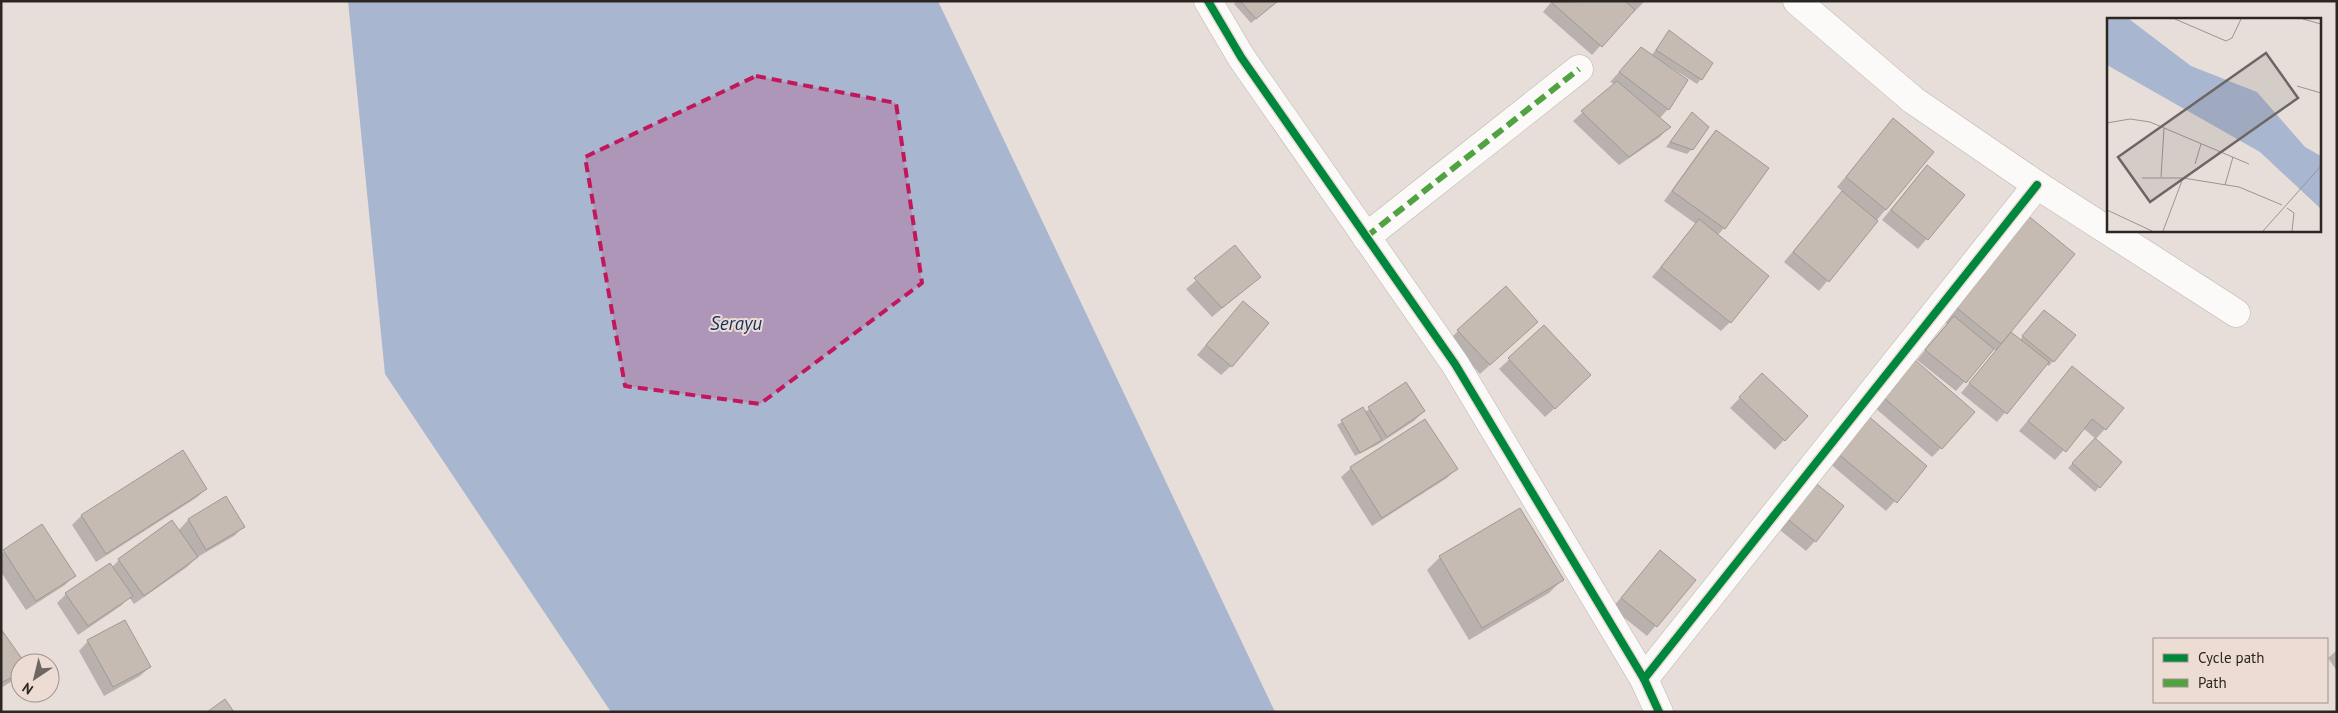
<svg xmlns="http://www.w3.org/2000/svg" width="2338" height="713" viewBox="0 0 2338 713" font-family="'PT Sans',sans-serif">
<rect width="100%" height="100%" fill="#e7ded9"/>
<!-- water -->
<polygon fill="#a8b6cf" points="348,1 938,1 1275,712 611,712 385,374"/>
<!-- shadow -->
<g fill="#0003">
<polygon points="1236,1 1277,1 1251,23 1234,4"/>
<polygon points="1552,1 1645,1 1633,13 1631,12 1592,55 1543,12"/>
<polygon points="1669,32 1701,79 1697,84 1670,67 1668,109 1659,119 1669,127 1660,137 1619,165 1573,121 1614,84 1610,82 1641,48 1651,56"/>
<polygon points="1688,118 1692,149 1687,154 1666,147"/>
<polygon points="1893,120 1886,209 1819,291 1784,262 1843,192 1837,187"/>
<polygon points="1716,131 1724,228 1717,236 1730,322 1721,331 1652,277 1696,224 1664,201 1707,141"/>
<polygon points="1918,176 1963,196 1918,249 1882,220"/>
<polygon points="2013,229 2006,336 2020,340 2039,316 2074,336 2053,361 2049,366 2046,364 1997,422 1961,393 1996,351 1994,349 1956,391 1917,360 1947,324 1940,318"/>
<polygon points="1235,247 1259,277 1212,317 1186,289"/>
<polygon points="1234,312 1231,366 1221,375 1197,355"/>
<polygon points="1544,327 1580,385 1545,417 1499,369"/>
<polygon points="1458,331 1527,331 1480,374 1449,340"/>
<polygon points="2072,368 2105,429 2095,440 2099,487 2095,492 2068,468 2096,439 2083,428 2055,460 2019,431"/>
<polygon points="1905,371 1941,448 1932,457 1874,407"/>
<polygon points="1406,384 1424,411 1414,421 1377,445 1355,456 1337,425 1362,409 1365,412"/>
<polygon points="1753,384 1806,416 1775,450 1730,408"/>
<polygon points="1858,426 1926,466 1886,511 1828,462"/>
<polygon points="1351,468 1456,469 1447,478 1372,526 1341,477"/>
<polygon points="206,489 196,498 96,562 72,525 81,516"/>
<polygon points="1803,492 1815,541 1806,551 1776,527"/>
<polygon points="225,498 243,527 234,536 196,558 187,567 134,604 129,597 122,605 78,635 57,603 66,594 112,567 119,560 178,531 188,520"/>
<polygon points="42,526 74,576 65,585 26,610 1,572 1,554"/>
<polygon points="1660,552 1694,580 1647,636 1612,608"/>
<polygon points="1440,557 1562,580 1549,593 1469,640 1427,570"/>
<polygon points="1,631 23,663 20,663 20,676 1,688"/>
<polygon points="88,641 150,667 140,676 104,696 79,651"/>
<polygon points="2337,650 2337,671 2328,658"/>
</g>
<!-- building -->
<g fill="#c5bbb2" stroke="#9f9994">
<polygon points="1240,1 1278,1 1256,19"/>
<polygon points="1625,1 1635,10 1602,47 1551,2"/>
<polygon points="1669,30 1713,63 1702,80 1656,50"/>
<polygon points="1641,47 1688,80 1669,110 1619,72"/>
<polygon points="1617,81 1671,127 1629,157 1581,111"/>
<polygon points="1692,112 1709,127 1693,150 1670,142"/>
<polygon points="1893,118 1934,152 1886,210 1846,177"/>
<polygon points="1716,130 1769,168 1725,229 1672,191"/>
<polygon points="1927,165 1965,195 1928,240 1891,210"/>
<polygon points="1842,191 1878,221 1829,282 1793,252"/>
<polygon points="2026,214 2075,254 2001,344 1952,304"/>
<polygon points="1699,219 1769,276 1731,323 1661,267"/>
<polygon points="1235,245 1261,277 1222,308 1194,278"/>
<polygon points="1506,286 1538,322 1490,365 1457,330"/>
<polygon points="1243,301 1269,323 1232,367 1206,345"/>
<polygon points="2044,310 2076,335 2054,362 2022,336"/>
<polygon points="1954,316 1994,349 1966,383 1925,350"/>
<polygon points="1544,325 1591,375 1555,409 1508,358"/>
<polygon points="2011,332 2049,362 2007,414 1969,383"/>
<polygon points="1915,360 1975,412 1942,449 1883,397"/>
<polygon points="2072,366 2124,408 2106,430 2092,419 2066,452 2028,421"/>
<polygon points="1762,373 1808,416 1785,441 1739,397"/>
<polygon points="1406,382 1425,411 1387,437 1368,407"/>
<polygon points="1363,407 1382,440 1360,453 1341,420"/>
<polygon points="1867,415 1927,466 1897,503 1836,452"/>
<polygon points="1425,419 1458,469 1382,518 1350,467"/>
<polygon points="2095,438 2122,462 2100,488 2072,463"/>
<polygon points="183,450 207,489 106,554 81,515"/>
<polygon points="1813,481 1844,506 1816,542 1785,517"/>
<polygon points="226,496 245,527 206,550 188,519"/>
<polygon points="1520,508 1564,580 1482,628 1439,556"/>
<polygon points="172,520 198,557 144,596 118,559"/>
<polygon points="42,524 76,576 36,601 3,550"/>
<polygon points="1660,550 1696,580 1657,627 1621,598"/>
<polygon points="110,563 133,596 88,626 65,593"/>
<polygon points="125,620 151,667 113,687 87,640"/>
<polygon points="1,629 25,663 20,663 20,673 1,683"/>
<polygon points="225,699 234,712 207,712"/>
</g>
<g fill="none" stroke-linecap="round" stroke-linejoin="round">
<!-- minor casing -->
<g stroke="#bbb4b0" stroke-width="29">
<g id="minor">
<polyline points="1208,1 1241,57 1455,364 1644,679 1659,712"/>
<polyline points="1797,1 1913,100 2037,185 2236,313"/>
<polyline points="1366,237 1579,69"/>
<polyline points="1644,679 2037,185"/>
</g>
</g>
<!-- minor -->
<use href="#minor" stroke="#fbfaf9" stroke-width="28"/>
<!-- quiet -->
<polyline stroke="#51a341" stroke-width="6" stroke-dasharray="12 6" stroke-linecap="butt" points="1366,237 1579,69"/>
<!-- cycleway casing -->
<g stroke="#eddcd3" stroke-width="11">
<g id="cycleway">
<polyline points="1208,1 1241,57 1455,364 1644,679 1659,712"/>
<polyline points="1644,679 2037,185"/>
</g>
</g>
<!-- cycleway -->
<use href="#cycleway" stroke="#00873e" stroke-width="8"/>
</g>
<!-- marked area -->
<path fill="#c2185b" fill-opacity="0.2" stroke="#c2185b" stroke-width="4" stroke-dasharray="10 6" stroke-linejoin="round" d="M756,76L896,103L922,283L760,404L625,386L585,157Z"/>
<g text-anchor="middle" stroke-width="4" stroke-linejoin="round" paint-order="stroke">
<!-- water labels -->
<g font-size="19" font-style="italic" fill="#10305e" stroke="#eddcd3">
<text x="736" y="330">Serayu</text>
</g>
</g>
<!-- overview -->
<g transform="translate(2107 18)">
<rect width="214" height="214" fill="#e7ded9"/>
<path d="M0,1H22L84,48L150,74L198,129L214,138V191L153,134L0,47Z" fill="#a8b6cf"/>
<path fill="none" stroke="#9c9490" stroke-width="1" d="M68,1L119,23L125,20L134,1M196,1L214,6M190,68L214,75M0,105L23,101L43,104L142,146M88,146L94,126M54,159L57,110M35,160H76L132,169L175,187M118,167L126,139M180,190L187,195L185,213M0,192L45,213M56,213L76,160M156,213L214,148"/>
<path fill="#6d6662" fill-opacity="0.15" stroke="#6d6662" stroke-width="2.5" d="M159,35L191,80L43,184L11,139Z"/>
<rect width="214" height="214" fill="none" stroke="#2c2622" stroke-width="2.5"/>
</g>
<!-- border -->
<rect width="2338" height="713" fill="none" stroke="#2c2622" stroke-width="5"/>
<!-- legend -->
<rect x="2153" y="638" width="175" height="65" fill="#eddcd3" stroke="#a0938c"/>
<rect x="2163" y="654" width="25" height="8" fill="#00873e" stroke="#a0938c"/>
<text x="2198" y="663" font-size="15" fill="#2c2622">Cycle path</text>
<rect x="2163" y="679" width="25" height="8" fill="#51a341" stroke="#a0938c"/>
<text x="2198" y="688" font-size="15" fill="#2c2622">Path</text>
<!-- north arrow -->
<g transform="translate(35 678) rotate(215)"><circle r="24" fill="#eddcd3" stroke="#a0938c"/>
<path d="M0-4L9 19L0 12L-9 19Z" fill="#6d6662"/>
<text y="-8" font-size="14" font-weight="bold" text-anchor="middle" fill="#2c2622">N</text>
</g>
</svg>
